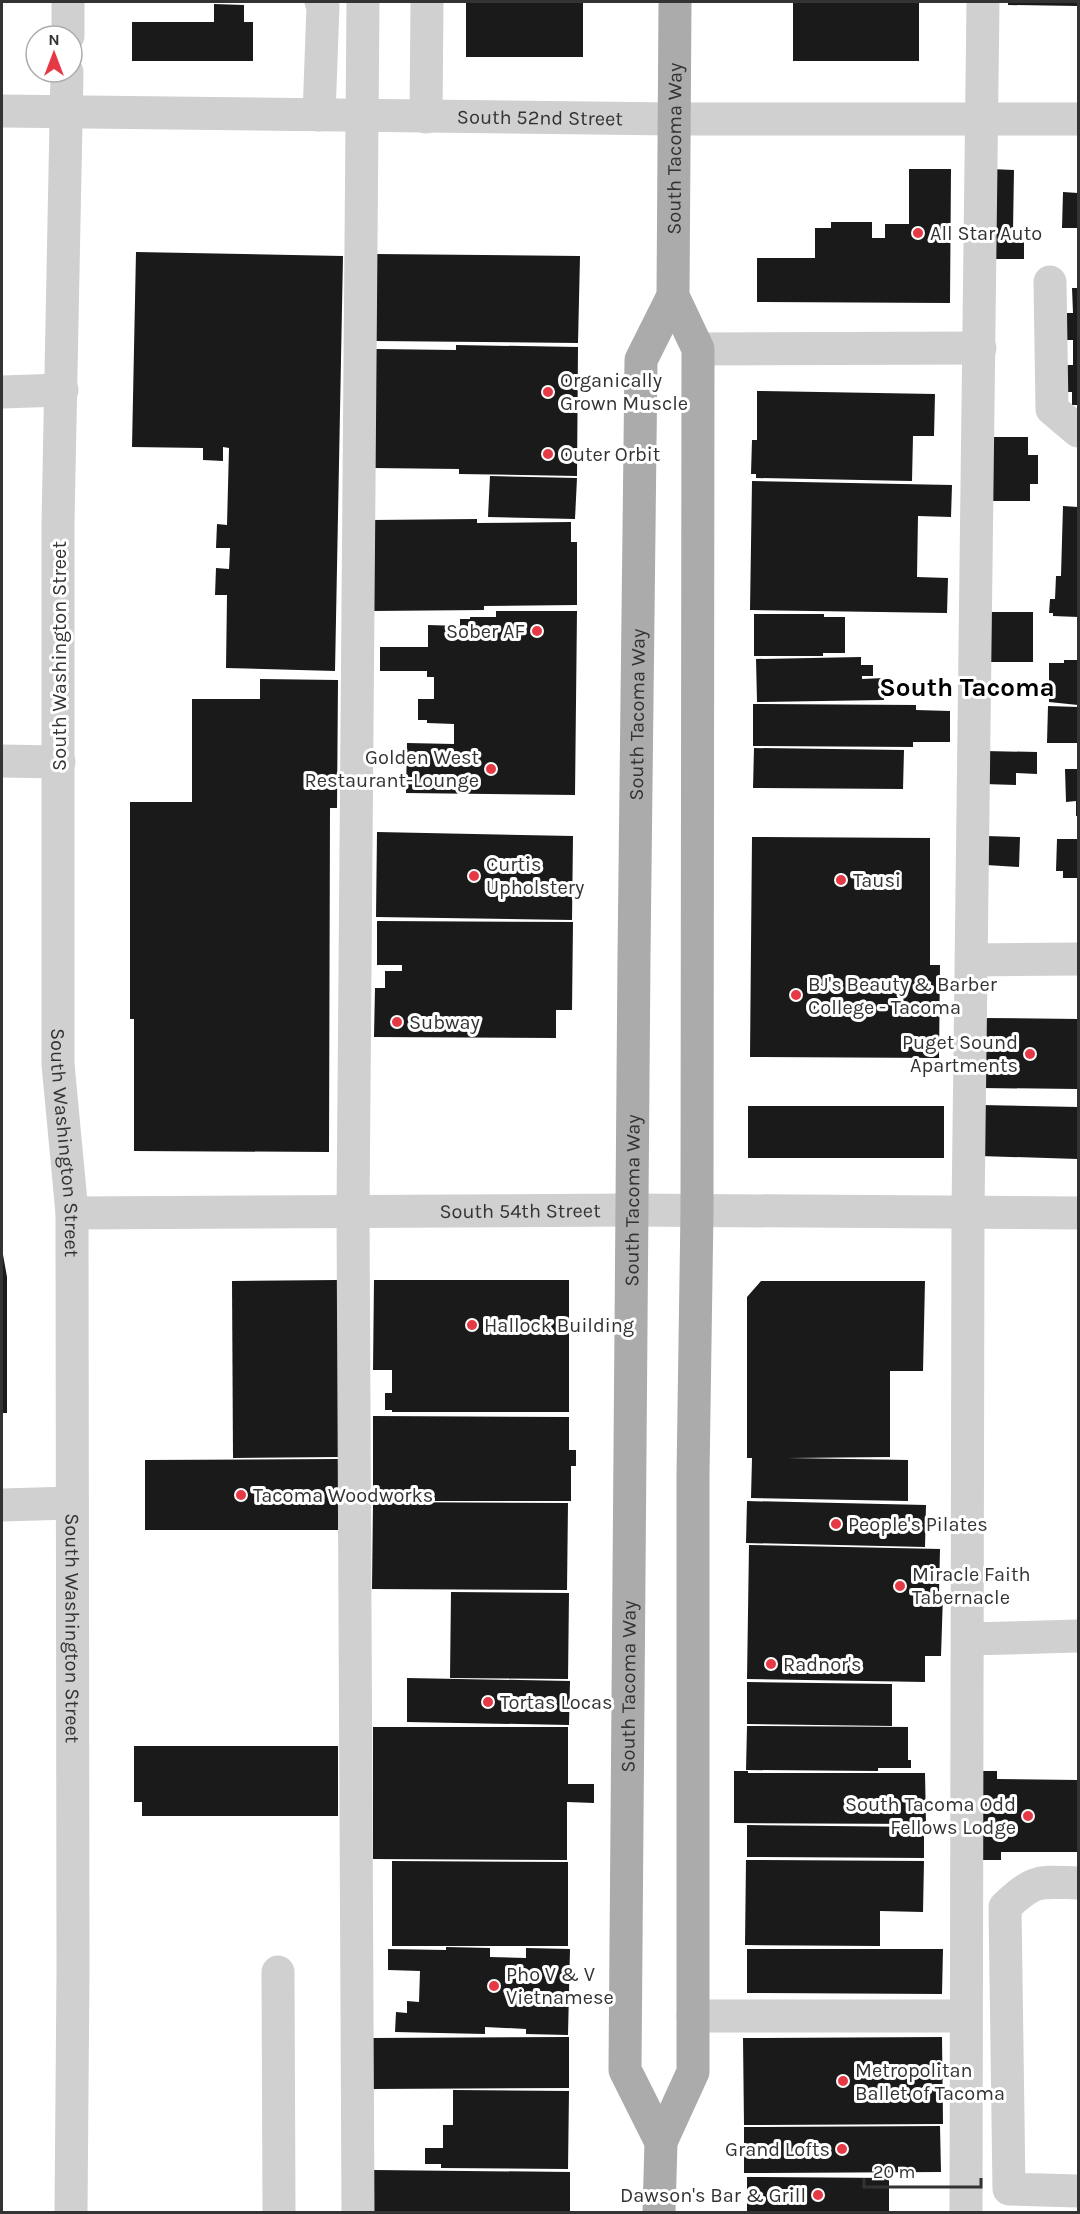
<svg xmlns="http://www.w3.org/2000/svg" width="1080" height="2214" viewBox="0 0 1080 2214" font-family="Karla,sans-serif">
<rect width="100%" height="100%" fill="#fff"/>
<!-- building -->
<g fill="#1a1a1a">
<rect x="466" y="2" width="117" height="55"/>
<rect x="793" y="2" width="126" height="59"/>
<polygon points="1008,2 1078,2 1078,6 1008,5"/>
<polygon points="214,4 244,5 244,22 253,22 253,61 132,61 132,22 214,22"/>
<polygon points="909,169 951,169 950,303 757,302 757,258 815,258 815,228 831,228 831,222 872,222 872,238 885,238 885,224 909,224"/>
<polygon points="990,169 1014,170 1013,230 1024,230 1024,259 989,259"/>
<polygon points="1063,192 1078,193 1078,228 1062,228"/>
<polygon points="136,252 343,256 335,671 226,668 227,595 215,595 216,568 229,569 230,548 216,548 217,524 227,525 229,448 223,447 223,461 203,460 203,448 132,447"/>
<polygon points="376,254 580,256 578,343 375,341"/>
<polygon points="1072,288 1078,288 1078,405 1072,405 1072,392 1062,392 1062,365 1073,365 1073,340 1063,340 1063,313 1073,313"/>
<polygon points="456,345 578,347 577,476 459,474 459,469 373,468 375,349 456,350"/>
<polygon points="757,391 935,394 934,436 913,436 912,481 756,478 756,474 751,474 752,440 757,440"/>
<polygon points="991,437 1028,437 1028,455 1038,455 1038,484 1030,484 1030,501 991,501"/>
<polygon points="490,476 577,478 575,519 488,517"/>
<polygon points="752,481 952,485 951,517 918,516 917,577 948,578 947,613 750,610"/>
<polygon points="1063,506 1078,507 1078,617 1053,616 1053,613 1049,613 1050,599 1055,599 1056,576 1061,576"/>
<polygon points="477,519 477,523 571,522 571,542 577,542 577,605 484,606 484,610 372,611 372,520"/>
<polygon points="496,611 577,611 575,795 406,793 407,743 454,744 454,724 427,723 427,720 418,720 418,699 434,699 434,677 427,677 427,671 380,671 380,647 428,647 428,625 460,626 460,619 470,619 470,617 496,617"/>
<rect x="989" y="612" width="44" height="50"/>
<polygon points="754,614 824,614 824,617 845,617 845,653 823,653 823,656 754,656"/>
<polygon points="861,657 861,665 873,665 873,676 862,676 862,679 884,678 884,700 757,702 756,659"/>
<polygon points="1064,660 1078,660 1078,705 1049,702 1049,663 1064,663"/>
<polygon points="260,679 338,680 337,808 330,808 329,1152 134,1151 134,1019 130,1019 130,802 192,802 192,699 260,699"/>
<polygon points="753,704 916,705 916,710 950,711 950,742 913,742 913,747 753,746"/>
<polygon points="1048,706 1078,707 1078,743 1047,743"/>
<polygon points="754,748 904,750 903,789 753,788"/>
<polygon points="985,751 1037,752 1037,774 1016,773 1016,785 984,784"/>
<polygon points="1065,769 1078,769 1078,816 1076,816 1076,801 1066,802"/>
<polygon points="377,832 573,836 572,920 376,917"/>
<polygon points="987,836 1020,837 1019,867 986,865"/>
<polygon points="752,837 930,838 930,965 940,965 939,1058 750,1057"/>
<polygon points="1057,839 1078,839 1078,878 1063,878 1063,871 1056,871"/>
<polygon points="377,921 573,922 572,1010 556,1010 556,1038 374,1037 375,988 385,988 385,971 402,971 402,965 377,965"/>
<polygon points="983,1018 1078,1019 1078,1089 982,1088"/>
<polygon points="981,1105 1078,1107 1078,1159 980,1156"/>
<rect x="748" y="1106" width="196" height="52"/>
<polygon points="2,1249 7,1277 7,1413 2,1413"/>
<polygon points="338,1280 339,1457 233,1458 232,1281"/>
<polygon points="374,1280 569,1280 569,1412 392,1412 392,1410 385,1410 385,1393 392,1393 392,1370 373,1370"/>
<polygon points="761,1281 925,1281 923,1371 890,1371 890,1457 788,1458 908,1460 908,1501 751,1498 752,1458 747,1458 747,1297"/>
<polygon points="373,1416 569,1417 569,1450 576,1450 576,1466 571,1466 571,1501 373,1501"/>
<polygon points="338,1459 338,1530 145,1530 145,1460"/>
<polygon points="747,1501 926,1505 925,1547 746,1543"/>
<polygon points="373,1502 568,1503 567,1590 372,1589"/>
<polygon points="749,1545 940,1549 939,1594 943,1595 941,1656 925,1656 925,1682 747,1679"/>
<polygon points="451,1592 569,1593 568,1679 450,1678"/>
<polygon points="407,1678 570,1681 569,1725 407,1722"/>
<polygon points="747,1682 892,1684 892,1726 747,1724"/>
<polygon points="747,1726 908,1727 908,1760 911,1760 911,1768 878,1768 878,1771 746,1770"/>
<polygon points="373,1727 568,1727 568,1784 594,1784 594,1803 567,1802 567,1860 373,1859"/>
<polygon points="134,1746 338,1746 338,1816 142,1816 142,1802 134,1802"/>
<polygon points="734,1771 748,1771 748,1773 925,1773 926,1824 734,1823"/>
<polygon points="978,1771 997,1771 997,1779 1078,1780 1078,1852 1001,1852 1001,1860 978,1860"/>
<polygon points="747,1825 924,1827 924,1858 747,1857"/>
<polygon points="746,1860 924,1861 923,1912 880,1911 880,1946 745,1945"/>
<polygon points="392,1861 568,1862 568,1946 392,1946"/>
<polygon points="446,1947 490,1948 490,1957 526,1958 526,1948 570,1949 568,2035 526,2034 526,2029 485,2027 485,2034 395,2032 396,2012 407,2013 407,2001 419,2002 420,1971 388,1970 388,1949 446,1950"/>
<polygon points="747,1949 943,1949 942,1994 747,1993"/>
<polygon points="569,2037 569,2088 370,2089 370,2038"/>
<polygon points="942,2037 943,2124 744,2125 743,2038"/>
<polygon points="453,2090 569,2091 568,2169 441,2168 441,2164 425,2164 425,2148 443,2148 443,2125 453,2125"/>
<polygon points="940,2126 941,2172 744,2173 744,2127"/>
<polygon points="374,2170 570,2172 570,2212 374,2212"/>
<polygon points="747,2177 889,2178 889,2212 747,2212"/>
</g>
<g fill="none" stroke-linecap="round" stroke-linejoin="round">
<!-- minor -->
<g stroke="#d0d0d0" stroke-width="33">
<polyline points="68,36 68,2"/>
<path id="s1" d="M67,72L58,523V1064L72,1213L73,1972L71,2212"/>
<path id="s2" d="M2,111L675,119H1078"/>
<polyline points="319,115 323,6 321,2"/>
<polyline points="426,117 427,2"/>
<polyline points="1050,282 1052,409 1078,431"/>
<polyline points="698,349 980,348"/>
<polyline points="2,392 62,390"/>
<polyline points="2,761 59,762"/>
<polyline points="972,960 1078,959"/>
<path id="s3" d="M72,1213L633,1210L1078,1213"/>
<polyline points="2,1505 72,1503"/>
<polyline points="968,1639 1078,1636"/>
<path d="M1078,1883C1039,1882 1035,1878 1005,1907L1009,2189L1078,2191"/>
<polyline points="278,1972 279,2212"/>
<polyline points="693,2016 966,2016"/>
<polyline points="358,2212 353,1212 363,2"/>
<polyline points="966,2212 968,1212 983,2"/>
</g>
<!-- major -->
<g stroke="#ababab" stroke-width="33">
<path id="s4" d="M661,2142L625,2070L634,956L641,360L673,296"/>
<path id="s5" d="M659,2212L661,2142L693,2072V1475L697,1211L698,349L673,296L675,2"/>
</g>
</g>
<!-- markers -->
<g fill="#e63946" stroke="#fff" stroke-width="2">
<circle cx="918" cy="233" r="6"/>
<circle cx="548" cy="392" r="6"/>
<circle cx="548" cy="454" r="6"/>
<circle cx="537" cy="631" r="6"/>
<circle cx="491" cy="769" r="6"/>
<circle cx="474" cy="876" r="6"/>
<circle cx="841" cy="880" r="6"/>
<circle cx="796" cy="995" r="6"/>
<circle cx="397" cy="1022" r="6"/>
<circle cx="1030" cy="1054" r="6"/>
<circle cx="472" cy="1325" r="6"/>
<circle cx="241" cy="1495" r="6"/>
<circle cx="836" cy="1524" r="6"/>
<circle cx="900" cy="1586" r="6"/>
<circle cx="771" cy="1664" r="6"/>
<circle cx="488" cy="1702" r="6"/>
<circle cx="1028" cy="1816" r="6"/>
<circle cx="494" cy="1986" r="6"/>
<circle cx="843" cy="2081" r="6"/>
<circle cx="842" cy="2149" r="6"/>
<circle cx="818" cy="2195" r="6"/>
</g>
<g text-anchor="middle" stroke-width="6" stroke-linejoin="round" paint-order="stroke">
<!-- street labels -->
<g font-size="20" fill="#333" stroke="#fff">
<text dy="7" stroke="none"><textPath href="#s2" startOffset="538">South 52nd Street</textPath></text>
<text dy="7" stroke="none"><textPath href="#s5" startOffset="2076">South Tacoma Way</textPath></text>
<text transform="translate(59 656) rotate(-90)" y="7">South Washington Street</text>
<text dy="7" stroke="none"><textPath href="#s4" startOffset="1436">South Tacoma Way</textPath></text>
<text dy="7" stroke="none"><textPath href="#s1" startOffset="1071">South Washington Street</textPath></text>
<text dy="7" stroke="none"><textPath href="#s4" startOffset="950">South Tacoma Way</textPath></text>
<text dy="7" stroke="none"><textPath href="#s3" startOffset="448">South 54th Street</textPath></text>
<text dy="7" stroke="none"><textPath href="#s1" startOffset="1557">South Washington Street</textPath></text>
<text dy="7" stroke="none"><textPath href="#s4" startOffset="464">South Tacoma Way</textPath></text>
</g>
<!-- poi labels -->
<g font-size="20" fill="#333" stroke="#fff" text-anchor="start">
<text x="930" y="240">All Star Auto</text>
<text x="560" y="387">Organically<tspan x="560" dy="23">Grown Muscle</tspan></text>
<text x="560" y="461">Outer Orbit</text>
<text x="525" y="638" text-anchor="end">Sober AF</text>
<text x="479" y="764" text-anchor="end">Golden West<tspan x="479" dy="23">Restaurant-Lounge</tspan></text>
<text x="486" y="871">Curtis<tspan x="486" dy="23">Upholstery</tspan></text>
<text x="853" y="887">Tausi</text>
<text x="808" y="991">BJ's Beauty &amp; Barber<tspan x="808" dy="23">College - Tacoma</tspan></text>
<text x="409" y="1029">Subway</text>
<text x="1018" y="1049" text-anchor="end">Puget Sound<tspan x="1018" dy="23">Apartments</tspan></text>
<text x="484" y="1332">Hallock Building</text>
<text x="253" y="1502">Tacoma Woodworks</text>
<text x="848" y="1531">People's Pilates</text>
<text x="912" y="1581">Miracle Faith<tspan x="912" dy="23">Tabernacle</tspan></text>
<text x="783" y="1671">Radnor's</text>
<text x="500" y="1709">Tortas Locas</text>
<text x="1016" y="1811" text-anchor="end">South Tacoma Odd<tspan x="1016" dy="23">Fellows Lodge</tspan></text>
<text x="506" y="1981">Pho V &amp; V<tspan x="506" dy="23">Vietnamese</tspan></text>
<text x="855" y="2077">Metropolitan<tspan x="855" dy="23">Ballet of Tacoma</tspan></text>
<text x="830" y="2156" text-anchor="end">Grand Lofts</text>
<text x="806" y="2202" text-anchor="end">Dawson's Bar &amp; Grill</text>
</g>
<!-- district labels -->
<g font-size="26" font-weight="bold" fill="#000" stroke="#fff">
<text x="967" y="696">South Tacoma</text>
</g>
</g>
<!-- border -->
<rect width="1080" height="2214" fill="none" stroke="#333333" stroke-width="6"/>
<!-- north arrow -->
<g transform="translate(54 54)"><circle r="28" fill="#ffffff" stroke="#adadad" stroke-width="1.5"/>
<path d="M0-4.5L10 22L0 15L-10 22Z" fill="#e63946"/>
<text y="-9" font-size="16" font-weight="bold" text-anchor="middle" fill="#333333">N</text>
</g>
<!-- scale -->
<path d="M864 2178v9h117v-9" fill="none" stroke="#333333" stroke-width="3"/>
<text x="873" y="2178" font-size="18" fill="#333333" stroke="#ffffff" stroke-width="4.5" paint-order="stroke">20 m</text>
</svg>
